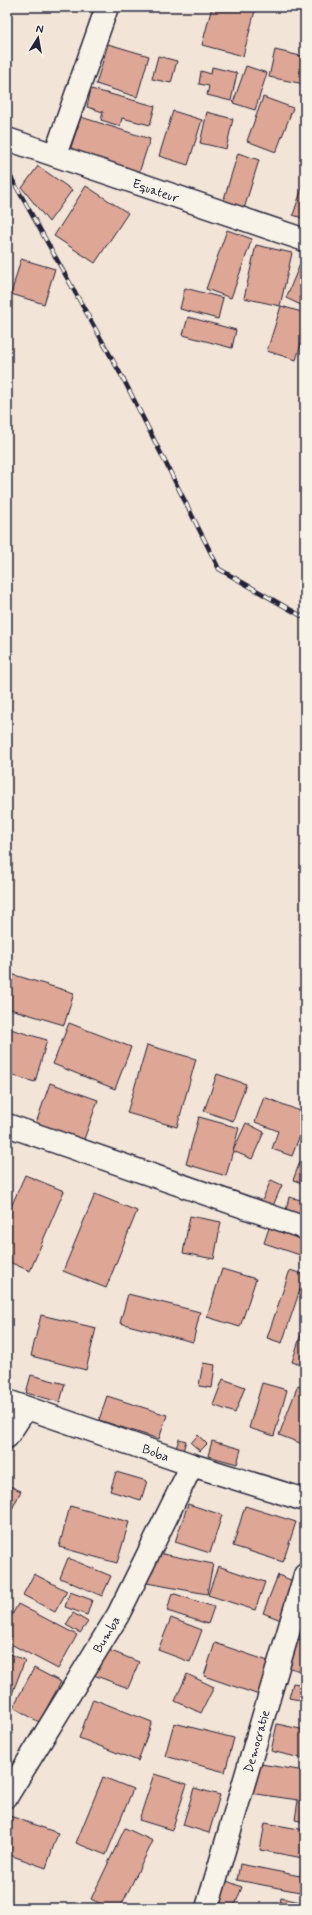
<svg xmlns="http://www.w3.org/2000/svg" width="312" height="1915" viewBox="0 0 312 1915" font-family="Mynerve,sans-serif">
<rect width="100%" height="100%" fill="#f2e4d7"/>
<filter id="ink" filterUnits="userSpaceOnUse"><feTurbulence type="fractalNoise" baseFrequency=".025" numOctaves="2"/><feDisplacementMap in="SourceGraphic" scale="8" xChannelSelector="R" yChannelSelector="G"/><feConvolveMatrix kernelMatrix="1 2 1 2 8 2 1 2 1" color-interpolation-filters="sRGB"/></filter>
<g filter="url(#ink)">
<!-- building -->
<g fill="#dea795" stroke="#22223b">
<polygon points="212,7 256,7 243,56 202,45"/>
<polygon points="108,44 149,56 137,97 96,84"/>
<polygon points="275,50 305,57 304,84 269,77"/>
<polygon points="158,56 177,61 171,83 152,79"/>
<polygon points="246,66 267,73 255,110 233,103"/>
<polygon points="212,67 237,73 231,101 207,95 209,86 199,84 201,71 211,74"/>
<polygon points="91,89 155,106 150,125 122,118 120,126 101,120 103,112 87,107"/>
<polygon points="263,97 293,108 276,152 247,141"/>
<polygon points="173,111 202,120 188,165 159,156"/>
<polygon points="207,112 233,119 226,149 200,143"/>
<polygon points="81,117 150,139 139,173 70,150"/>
<polygon points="238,153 259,160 244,209 223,202"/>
<polygon points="38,166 72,190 49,222 22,188"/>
<polygon points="303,185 305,186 305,219 293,215"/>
<polygon points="86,186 128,213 95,263 54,236"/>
<polygon points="7,187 11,188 7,200"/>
<polygon points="227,230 252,239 231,298 206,289"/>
<polygon points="256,245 292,253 280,306 244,298"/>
<polygon points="303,257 305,258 305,307 286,298"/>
<polygon points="21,259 55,269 44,304 11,294"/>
<polygon points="185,288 223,298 218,319 180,309"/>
<polygon points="281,306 305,313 305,331 296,360 267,351"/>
<polygon points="188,317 236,330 232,348 183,335"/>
<polygon points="11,974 74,993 64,1025 7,1008 7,986"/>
<polygon points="69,1023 131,1047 115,1089 53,1064"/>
<polygon points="7,1028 47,1040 35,1082 7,1074"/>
<polygon points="147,1045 196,1059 177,1127 127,1113"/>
<polygon points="217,1074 246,1084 233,1121 204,1111"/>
<polygon points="50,1083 98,1100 83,1142 35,1126"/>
<polygon points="264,1097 305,1113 305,1122 292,1156 272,1149 278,1131 255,1122"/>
<polygon points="199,1117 239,1128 226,1176 186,1164"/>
<polygon points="246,1123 264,1132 252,1159 233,1151"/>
<polygon points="305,1149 305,1184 293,1180"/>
<polygon points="25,1175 64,1191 30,1271 7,1261 7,1216"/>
<polygon points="271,1180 282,1185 272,1208 261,1203"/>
<polygon points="95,1194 137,1211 106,1288 63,1271"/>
<polygon points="289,1197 305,1201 303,1215 286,1211"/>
<polygon points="190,1216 221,1222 214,1259 183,1253"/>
<polygon points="269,1228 304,1240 300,1255 264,1243"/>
<polygon points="222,1269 256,1279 240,1327 207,1317"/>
<polygon points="290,1270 305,1275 282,1343 267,1338"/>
<polygon points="128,1294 200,1312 193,1342 120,1323"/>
<polygon points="41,1315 96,1328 86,1370 31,1356"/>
<polygon points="305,1322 305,1366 292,1362"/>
<polygon points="203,1363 215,1365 212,1388 199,1386"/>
<polygon points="31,1375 65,1384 60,1402 26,1393"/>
<polygon points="223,1379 245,1387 235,1413 213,1405"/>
<polygon points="262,1383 287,1390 274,1436 249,1428"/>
<polygon points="298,1385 305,1388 305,1445 279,1435"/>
<polygon points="107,1396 167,1415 159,1439 99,1420"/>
<polygon points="198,1435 207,1444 200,1451 191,1443"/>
<polygon points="179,1439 186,1441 182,1454 175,1452"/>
<polygon points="212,1441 241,1449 237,1464 208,1456"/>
<polygon points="116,1472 147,1481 141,1500 110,1491"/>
<polygon points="7,1485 21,1491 7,1519"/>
<polygon points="188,1504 222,1515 210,1553 175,1542"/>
<polygon points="70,1506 129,1522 117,1563 59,1547"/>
<polygon points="245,1506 296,1522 283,1562 233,1546"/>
<polygon points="153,1552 213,1564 207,1594 147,1583"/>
<polygon points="68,1558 111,1576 102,1596 60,1578"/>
<polygon points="218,1566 265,1582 255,1610 208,1595"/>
<polygon points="34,1574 67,1591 55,1612 23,1595"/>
<polygon points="278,1575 296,1582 281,1620 263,1613"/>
<polygon points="70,1592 92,1600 87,1615 65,1607"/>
<polygon points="172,1593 214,1607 208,1624 167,1611"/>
<polygon points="18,1604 77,1635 58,1669 7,1642 7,1624"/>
<polygon points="305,1609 305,1638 295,1635"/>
<polygon points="73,1613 88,1622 80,1633 66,1625"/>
<polygon points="171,1618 202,1630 190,1662 158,1650"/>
<polygon points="298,1639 305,1641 305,1672 290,1668"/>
<polygon points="215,1643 274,1663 262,1696 204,1676"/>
<polygon points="101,1647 139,1662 128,1688 91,1674"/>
<polygon points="7,1653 25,1660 12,1694 7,1692"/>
<polygon points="34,1668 61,1682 39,1722 13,1707"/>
<polygon points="187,1674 214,1687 201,1713 175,1701"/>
<polygon points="293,1683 305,1685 305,1701 289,1698"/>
<polygon points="93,1699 152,1722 138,1761 79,1738"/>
<polygon points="174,1723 234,1738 225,1772 165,1756"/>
<polygon points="277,1724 305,1730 305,1759 271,1751"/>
<polygon points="254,1763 305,1771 305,1822 295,1820 298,1800 250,1793"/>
<polygon points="154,1774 187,1784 172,1830 139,1820"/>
<polygon points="103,1777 133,1789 106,1855 76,1843"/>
<polygon points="194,1788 220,1795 209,1833 183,1825"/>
<polygon points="7,1815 58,1833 46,1868 7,1854"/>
<polygon points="265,1823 305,1830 305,1893 237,1880 240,1864 300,1876 303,1858 260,1850"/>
<polygon points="125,1828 153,1841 120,1908 109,1908 91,1899"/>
<polygon points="227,1881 242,1887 234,1908 217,1908"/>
<polygon points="281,1898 305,1903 305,1908 279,1908"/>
</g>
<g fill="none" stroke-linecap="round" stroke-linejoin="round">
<!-- street casing -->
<g stroke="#22223b" stroke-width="25">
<g id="street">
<polyline points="7,139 305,240"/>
<polyline points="55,155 107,7"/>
<polyline points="7,1125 305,1228"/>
<polyline points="7,1401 192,1465 305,1500"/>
<polyline points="7,1437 26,1408"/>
<polyline points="7,1796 118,1615 192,1465"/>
<polyline points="207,1908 305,1575"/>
</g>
</g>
<!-- street -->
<use href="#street" stroke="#f7f3e8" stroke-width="22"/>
<!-- rail casing -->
<g stroke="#22223b" stroke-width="4.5">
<polyline id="rail" points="7,170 125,382 219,569 305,618"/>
</g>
<!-- rail -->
<use href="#rail" stroke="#f7f3e8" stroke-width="3" stroke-dasharray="9" stroke-linecap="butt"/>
</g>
</g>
<g text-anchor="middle" stroke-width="3" stroke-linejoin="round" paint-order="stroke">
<!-- street labels -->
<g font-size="13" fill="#22223b" stroke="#f7f3e8">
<text transform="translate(156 190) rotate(19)" y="5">Equateur</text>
<text transform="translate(156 1452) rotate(19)" y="5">Boba</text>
<text transform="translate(106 1634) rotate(-59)" y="5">Bumba</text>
<text transform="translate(256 1741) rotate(-74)" y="5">Democratie</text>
</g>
</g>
<!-- margin -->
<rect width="312" height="1915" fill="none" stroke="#f7f3e8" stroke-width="24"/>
<rect x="12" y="12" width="288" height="1891" fill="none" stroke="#22223b" stroke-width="1.5" filter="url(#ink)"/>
<!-- north arrow -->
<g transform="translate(38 38) rotate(11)" stroke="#f7f3e8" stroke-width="3" paint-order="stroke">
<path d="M0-3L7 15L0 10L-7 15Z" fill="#22223b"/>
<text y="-6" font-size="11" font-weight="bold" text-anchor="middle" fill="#22223b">N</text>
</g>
</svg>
